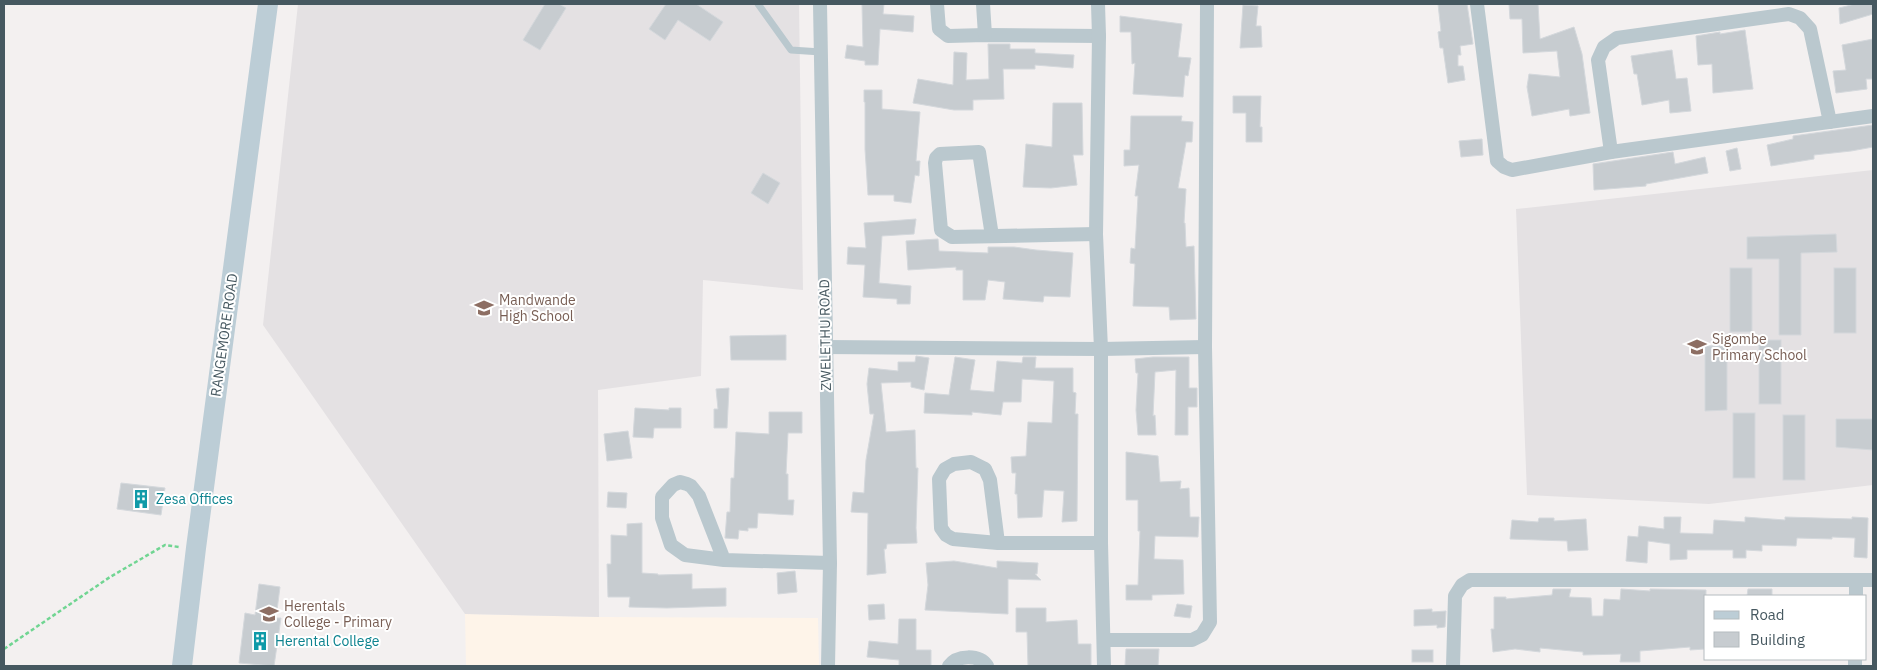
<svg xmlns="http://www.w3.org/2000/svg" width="1877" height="670" viewBox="0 0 1877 670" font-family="'IBM Plex Sans',sans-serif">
<rect width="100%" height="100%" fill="#f3f0f0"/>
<!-- commercial -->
<polygon fill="#fef4e9" points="465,614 599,617 818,618 819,666 466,666"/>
<!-- education -->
<g fill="#e4e1e3">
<polygon points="298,4 799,4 803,290 703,280 701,376 598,390 599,617 465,614 263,325"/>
<polygon points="1873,170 1873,485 1709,504 1527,495 1516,209"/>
</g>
<!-- building -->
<g fill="#c7ccd0" stroke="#d4d8dc">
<polygon points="545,4 559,4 566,8 540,50 523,40"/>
<polygon points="666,4 696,4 723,22 710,41 678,20 665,40 649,29"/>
<polygon points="862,4 884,4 883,14 914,16 913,32 880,29 878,65 865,65 865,61 845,58 847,45 863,47"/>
<polygon points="1438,4 1467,4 1473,44 1460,46 1461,55 1458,55 1458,66 1463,66 1465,80 1448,83 1443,48 1440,48 1438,32 1441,31"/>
<polygon points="1509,4 1538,4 1540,39 1574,27 1582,54 1590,113 1570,116 1569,109 1532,116 1527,87 1529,74 1560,77 1557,51 1523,53 1522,19 1510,19"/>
<polygon points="1855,4 1873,4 1873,14 1840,24 1839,8"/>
<polygon points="1243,5 1258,6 1256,26 1261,26 1262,47 1240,48"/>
<polygon points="1120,16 1182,24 1178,57 1191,58 1188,76 1185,75 1183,97 1133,94 1135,63 1132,64 1131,32 1120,32"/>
<polygon points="1745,30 1753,89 1713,93 1712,64 1698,65 1696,36 1720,32 1720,34"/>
<polygon points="1873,39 1873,79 1866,79 1867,89 1836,93 1833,71 1846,70 1842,45"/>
<polygon points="988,44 1010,44 1010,49 1035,49 1035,53 1074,55 1073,68 1035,65 1035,69 1003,69 1004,99 973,100 973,110 954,110 913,103 918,79 953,85 954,52 967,53 966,80 989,79"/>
<polygon points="1672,50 1676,79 1687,78 1691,111 1670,113 1669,100 1642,105 1637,74 1634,74 1631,56"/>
<polygon points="864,90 882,90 882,109 920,112 916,161 920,161 919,176 915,175 911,203 894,201 894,195 868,195 865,149 865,102 864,102"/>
<polygon points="1233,96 1261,96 1260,127 1262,127 1262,142 1246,142 1246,113 1233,113"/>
<polygon points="1053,103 1082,103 1083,155 1073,155 1077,185 1051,188 1023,187 1026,144 1052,147"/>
<polygon points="1131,116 1182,116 1181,121 1193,122 1192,142 1186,142 1178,188 1186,189 1184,223 1185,223 1186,247 1194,246 1196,319 1170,320 1169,307 1133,306 1135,264 1130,263 1131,248 1135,249 1138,196 1135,196 1139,165 1124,166 1124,150 1130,150"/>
<polygon points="1873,125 1873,147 1851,151 1814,155 1814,159 1771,166 1767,145 1793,139 1793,136"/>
<polygon points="1482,139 1483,155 1461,157 1459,141"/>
<polygon points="1737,148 1741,169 1730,171 1726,151"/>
<polygon points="1673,152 1675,164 1705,157 1708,173 1646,184 1646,186 1594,190 1593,164"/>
<polygon points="763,173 780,183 768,204 751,193"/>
<polygon points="916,219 914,234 882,236 879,283 911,286 910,304 897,304 897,299 863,297 865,265 847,264 848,247 866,248 864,223"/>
<polygon points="1836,234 1837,252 1801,253 1801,335 1779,335 1779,259 1747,259 1747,237"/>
<polygon points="938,239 939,251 988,253 988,247 1014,247 1036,250 1073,253 1070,297 1044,296 1043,302 1003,299 1005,282 988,280 985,300 963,300 963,270 956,270 956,267 908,270 906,241"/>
<rect x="1730" y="268" width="22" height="64"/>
<rect x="1834" y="268" width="22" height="65"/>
<polygon points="786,335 786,360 731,360 730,336"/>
<rect x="1759" y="340" width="22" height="64"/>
<polygon points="1705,346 1727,346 1727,410 1705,411"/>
<polygon points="916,356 929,358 924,390 911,387 911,382 881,383 886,432 915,430 916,468 918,468 916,528 917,543 887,544 886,549 884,549 886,573 867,575 868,513 851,512 853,492 864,493 866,460 874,414 870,414 867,384 869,368 898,371 898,362 915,362"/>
<polygon points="955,357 975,360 970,390 994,392 997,361 1022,363 1023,357 1036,357 1035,368 1073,368 1073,392 1076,393 1075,414 1078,414 1077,521 1062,522 1064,491 1044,490 1042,517 1018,518 1017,494 1015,494 1016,473 1012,473 1011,457 1026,456 1028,422 1052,423 1054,381 1022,379 1021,402 1003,402 1001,415 972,412 972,415 924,413 925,393 949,395"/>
<polygon points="1153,357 1189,357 1189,388 1197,388 1197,407 1188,407 1188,435 1175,435 1176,370 1155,372 1153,416 1155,415 1156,435 1138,435 1136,410 1138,373 1136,373 1135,359"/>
<polygon points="729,388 727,428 714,428 714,409 718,409 716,389"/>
<polygon points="635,408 669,410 669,408 681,408 681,428 654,428 653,438 633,437"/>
<polygon points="769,412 802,412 802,433 788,433 786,474 788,474 788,500 794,500 793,515 758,513 757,528 748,528 748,531 739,530 738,539 725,538 727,512 730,512 731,478 734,478 736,432 769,434"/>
<rect x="1733" y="413" width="22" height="65"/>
<rect x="1783" y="415" width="22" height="65"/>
<polygon points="1836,419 1873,419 1873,450 1836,447"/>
<polygon points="628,431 632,458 607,461 604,434"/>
<polygon points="1126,452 1158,456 1160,482 1181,481 1180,489 1189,488 1190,517 1199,517 1198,537 1155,536 1154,559 1183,560 1184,594 1152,595 1152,600 1126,600 1126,585 1138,585 1140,531 1138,531 1138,500 1126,500"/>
<polygon points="121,483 165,488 161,515 117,509"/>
<polygon points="608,492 627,493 626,508 607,507"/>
<polygon points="1664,517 1681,517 1680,533 1713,534 1714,520 1745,522 1745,517 1785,520 1785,517 1852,519 1852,517 1868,518 1867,558 1854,557 1855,538 1832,537 1832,539 1797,538 1796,546 1762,545 1762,551 1746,550 1746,558 1733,558 1733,550 1687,550 1687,559 1670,560 1670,544 1648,541 1647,563 1626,561 1628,536 1638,537 1639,526 1664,529"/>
<polygon points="1539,518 1554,518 1554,521 1586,519 1588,550 1568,551 1567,541 1510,539 1512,520 1538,522"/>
<polygon points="642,523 642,573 658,574 658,575 692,574 692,589 726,588 726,606 667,608 629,607 630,597 608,597 607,564 611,564 611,535 627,536 627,524"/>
<polygon points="954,561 997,568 997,561 1038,563 1037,574 1035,574 1041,580 1008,579 1008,614 925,610 928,585 926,563"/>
<polygon points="795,571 797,592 778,594 777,573"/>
<polygon points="259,584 280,587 276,618 281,618 274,666 239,663 245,613 255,615"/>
<polygon points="1553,589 1571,589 1569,597 1591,598 1592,616 1603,616 1604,599 1620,600 1621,589 1650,591 1650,589 1706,590 1705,649 1690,650 1690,647 1640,651 1640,662 1620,662 1621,654 1583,655 1583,652 1540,648 1540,652 1515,649 1493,652 1491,629 1494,629 1494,597 1506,597 1506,599 1552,595"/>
<polygon points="1748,589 1772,589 1772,596 1747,596"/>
<polygon points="884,604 885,619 869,620 868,605"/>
<polygon points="1177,604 1192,606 1190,618 1174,616"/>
<polygon points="1016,608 1046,608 1046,622 1077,620 1078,644 1091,644 1091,666 1028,666 1027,632 1016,632"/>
<polygon points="1432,609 1432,612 1446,611 1445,627 1437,628 1437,625 1414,626 1414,610"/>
<polygon points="899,619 916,619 916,650 931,650 931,666 899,666 899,660 867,657 869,641 898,644"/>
<polygon points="1126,649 1159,649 1158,666 1125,666"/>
<rect x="1412" y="650" width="21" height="12"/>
</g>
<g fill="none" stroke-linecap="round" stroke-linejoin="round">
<!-- path -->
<polyline stroke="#70d592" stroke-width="2.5" stroke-dasharray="4 2.5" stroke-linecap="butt" points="4,649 110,577 165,545 179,547"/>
<!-- lane -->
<polyline stroke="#bac8ce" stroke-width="7" points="758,4 791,50 821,52"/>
<!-- street -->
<g stroke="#bac8ce" stroke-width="14">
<polyline points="820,4 830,563 828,666"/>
<polyline points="937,4 939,29 948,36 985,35 1099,36"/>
<polyline points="983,4 985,35"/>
<polyline points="1098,4 1099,36 1096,234 1101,349 1101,543 1104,666"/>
<polyline points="1477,4 1497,161 1504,167 1512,170 1611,152 1873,116"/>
<polyline points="1611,152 1598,60 1604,47 1617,38 1789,14 1800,18 1810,29 1830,122"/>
<polyline points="992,236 979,152 940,154 936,158 935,163 941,230 952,237 1096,234"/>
<polyline points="825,347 1101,349 1205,347"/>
<polyline points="998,543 990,480 985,469 971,462 954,464 945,469 939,479 941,528 946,535 953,539 998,543 1101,543"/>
<polyline points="724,560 699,496 691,486 687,484 680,482 673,485 662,497 662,518 671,545 685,555 724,560 830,563"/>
<polyline points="1856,596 1856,580"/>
<polyline points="1104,640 1192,640 1202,635 1210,622 1205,347 1207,4"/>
<path d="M949,666C957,655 979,654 987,666"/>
<polyline points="1453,666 1455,596 1462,585 1470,580 1873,580"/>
<polyline points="1855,666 1855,659"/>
</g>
<!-- secondary -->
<polyline stroke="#bccdd6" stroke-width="20" points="182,666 196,548 268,4"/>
</g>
<!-- icons -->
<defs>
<g id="school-bare" transform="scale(1.5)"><path d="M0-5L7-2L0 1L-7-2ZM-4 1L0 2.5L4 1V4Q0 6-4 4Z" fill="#8d6e63" stroke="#fff" stroke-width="2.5" paint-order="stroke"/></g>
<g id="building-bare" transform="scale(1.5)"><path d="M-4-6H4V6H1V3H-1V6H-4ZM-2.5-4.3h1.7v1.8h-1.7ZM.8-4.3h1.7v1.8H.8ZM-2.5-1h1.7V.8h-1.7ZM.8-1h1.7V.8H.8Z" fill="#0f9aa8" stroke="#fff" stroke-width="2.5" paint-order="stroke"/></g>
</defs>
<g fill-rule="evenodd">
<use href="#school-bare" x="484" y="308"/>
<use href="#school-bare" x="1697" y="347"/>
<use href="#building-bare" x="141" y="499"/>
<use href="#school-bare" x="269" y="614"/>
<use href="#building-bare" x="260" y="641"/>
</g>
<g text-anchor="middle" stroke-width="4" stroke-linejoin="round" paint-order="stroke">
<!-- education labels -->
<g font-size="14" fill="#785e54" stroke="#fff" text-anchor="start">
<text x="499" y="305">Mandwande<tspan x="499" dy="16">High School</tspan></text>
<text x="1712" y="344">Sigombe<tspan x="1712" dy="16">Primary School</tspan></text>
<text x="284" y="611">Herentals<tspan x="284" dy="16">College - Primary</tspan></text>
</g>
<!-- street labels -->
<g font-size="14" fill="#465860" stroke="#fff">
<text transform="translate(224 335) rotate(-82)" y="5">RANGEMORE ROAD</text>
<text transform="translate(825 335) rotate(-91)" y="5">ZWELETHU ROAD</text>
</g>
<!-- culture labels -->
<g font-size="14" fill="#0d838f" stroke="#fff" text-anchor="start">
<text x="156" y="504">Zesa Offices</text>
<text x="275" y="646">Herental College</text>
</g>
</g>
<!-- border -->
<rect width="1877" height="670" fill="none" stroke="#465860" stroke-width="10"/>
<!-- legend -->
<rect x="1704" y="595" width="162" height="65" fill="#ffffff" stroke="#b5bcbf"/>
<rect x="1714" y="611" width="25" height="8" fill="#bccdd6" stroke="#b5bcbf"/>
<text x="1750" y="620" font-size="15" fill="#465860">Road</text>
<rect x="1714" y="632" width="25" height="15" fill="#c7ccd0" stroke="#b5bcbf"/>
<text x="1750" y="645" font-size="15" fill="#465860">Building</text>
</svg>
